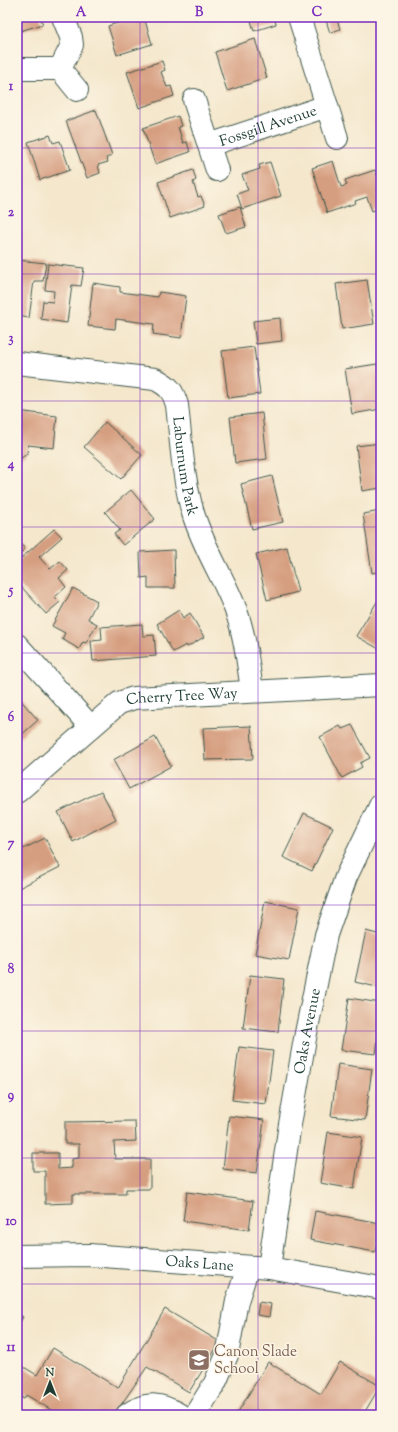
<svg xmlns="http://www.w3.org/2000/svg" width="398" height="1432" viewBox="0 0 398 1432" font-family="'Sorts Mill Goudy',serif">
<rect width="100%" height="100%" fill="#fcf5e5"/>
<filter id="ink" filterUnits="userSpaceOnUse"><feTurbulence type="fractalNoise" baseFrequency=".025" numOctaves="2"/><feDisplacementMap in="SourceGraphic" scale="8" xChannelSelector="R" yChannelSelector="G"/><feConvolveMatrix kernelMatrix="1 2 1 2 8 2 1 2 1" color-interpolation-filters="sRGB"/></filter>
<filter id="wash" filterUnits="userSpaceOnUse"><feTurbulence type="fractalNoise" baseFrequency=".012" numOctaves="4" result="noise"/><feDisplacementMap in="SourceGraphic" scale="16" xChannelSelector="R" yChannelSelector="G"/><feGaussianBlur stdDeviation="0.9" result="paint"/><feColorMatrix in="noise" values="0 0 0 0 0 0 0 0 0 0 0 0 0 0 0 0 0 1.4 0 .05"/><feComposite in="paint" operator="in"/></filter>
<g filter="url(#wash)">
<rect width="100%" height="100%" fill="#f4e7cc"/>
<g id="blocks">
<!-- building -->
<g fill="#d69e80">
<polygon points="17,17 40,17 43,24 17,32"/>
<polygon points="136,17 144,17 152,44 117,55 108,26"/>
<polygon points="250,17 274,17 276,24 254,31"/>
<polygon points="325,17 336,17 340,29 330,33"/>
<polygon points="255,39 267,78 227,91 215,52"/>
<polygon points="162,61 165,70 161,72 167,87 171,86 174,96 139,108 127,72"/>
<polygon points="96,110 112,155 106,158 108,162 98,165 100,173 87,178 66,121"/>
<polygon points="178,116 181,126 178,127 183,143 187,142 190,152 155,164 143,128"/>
<polygon points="50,135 53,143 60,141 70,170 40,180 28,142"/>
<polygon points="333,161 341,187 347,185 345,180 375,170 377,175 381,174 381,208 372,211 367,197 355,201 356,203 327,213 312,168"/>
<polygon points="270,162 281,196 242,209 237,194 248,190 242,175 260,169 259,165"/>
<polygon points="193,170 196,180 193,182 198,197 201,196 205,206 170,218 158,182"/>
<polygon points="240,207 246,227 226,233 219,214"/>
<polygon points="17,260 46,263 43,281 34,281 29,318 17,316"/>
<polygon points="48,264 84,268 81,286 72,285 67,323 41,319 43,301 53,302 54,291 45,290"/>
<polygon points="367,280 374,324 342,329 336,284"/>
<polygon points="93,283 120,287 120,292 158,297 159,292 186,296 181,338 153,334 154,324 116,319 115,329 88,326"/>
<polygon points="280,318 282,341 256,344 253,321"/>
<polygon points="254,347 260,394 228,398 222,351"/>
<polygon points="377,364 381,395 381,409 352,414 345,369"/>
<polygon points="17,411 57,416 54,448 28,445 27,454 21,458 17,458"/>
<polygon points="262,413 267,459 235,463 230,417"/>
<polygon points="105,422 142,455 121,479 84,447"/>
<polygon points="381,443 381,488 362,491 356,446"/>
<polygon points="272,476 283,522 252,529 241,484"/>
<polygon points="131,490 155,519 123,545 114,534 120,530 105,512"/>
<polygon points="381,511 381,571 372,573 363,514"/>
<polygon points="54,529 62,537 39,557 50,569 60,561 68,570 59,578 66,587 55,597 60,602 46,614 17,582 17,562"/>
<polygon points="17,540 25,549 17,557"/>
<polygon points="287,547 298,592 267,600 256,554"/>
<polygon points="174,550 175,588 148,588 148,577 141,578 140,552"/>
<polygon points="73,588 97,601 88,619 97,624 86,643 83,642 79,649 62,639 65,633 52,626"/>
<polygon points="380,597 381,597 381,650 356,636"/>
<polygon points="179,610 183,618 190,613 204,637 187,647 186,645 173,652 157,624"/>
<polygon points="142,624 143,636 154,635 156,656 93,661 91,641 102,640 101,627"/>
<polygon points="17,696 38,720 17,739"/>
<polygon points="352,725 370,758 360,763 362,767 342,778 320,737 340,726 342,729"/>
<polygon points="251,726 253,759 205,760 203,728"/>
<polygon points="155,737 171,766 129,789 113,760"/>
<polygon points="101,791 116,819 73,842 58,812"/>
<polygon points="304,813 333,827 312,871 283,857"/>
<polygon points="45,838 60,867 17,889 17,852"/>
<polygon points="265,901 299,908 289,960 255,954"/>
<polygon points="366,931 381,935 381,988 355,982"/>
<polygon points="250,975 284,979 278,1032 243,1028"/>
<polygon points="349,998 381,1003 381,1016 376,1054 341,1050"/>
<polygon points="239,1047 273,1051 266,1104 232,1100"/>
<polygon points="338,1064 372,1069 365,1120 331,1116"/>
<polygon points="229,1116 264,1120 257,1173 223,1169"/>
<polygon points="135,1121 136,1141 114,1142 115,1159 150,1159 150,1189 126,1189 126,1194 73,1194 73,1203 45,1204 45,1171 33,1171 33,1153 58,1153 58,1169 72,1168 72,1159 79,1158 79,1144 65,1144 65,1122"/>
<polygon points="328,1132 362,1137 354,1189 320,1183"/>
<polygon points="187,1192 253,1201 249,1230 183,1221"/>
<polygon points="315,1211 380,1223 375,1252 310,1240"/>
<polygon points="259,1302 271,1304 269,1317 257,1315"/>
<polygon points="165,1309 220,1342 189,1392 147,1367 114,1415 60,1415 26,1395 24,1399 17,1395 17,1363 37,1375 53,1348 118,1388"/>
<polygon points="17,1313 23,1317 17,1327"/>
<polygon points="268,1362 321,1394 340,1362 380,1386 363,1415 242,1415 238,1412"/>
</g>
</g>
</g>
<g filter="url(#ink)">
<use href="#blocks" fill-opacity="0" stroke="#3f564b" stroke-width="1"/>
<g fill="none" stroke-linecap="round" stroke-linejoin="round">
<!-- minor casing -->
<g stroke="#3f564b" stroke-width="24">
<g id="minor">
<polyline points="299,17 337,138"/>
<polyline points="21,69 60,69 77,90"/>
<polyline points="60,69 72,45 71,37 63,17"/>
<polyline points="194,100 217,170"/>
<path id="s1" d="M209,145L327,106"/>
<path id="s2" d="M17,363L155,379C169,386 173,391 177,405C181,441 183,479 193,513C203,547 223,576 235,608C245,634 248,663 252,691"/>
<polyline points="17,645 91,727"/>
<path id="s3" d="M17,792L119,703L134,698L381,685"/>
<path id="s4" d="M17,1256L89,1255L269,1268L381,1288"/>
<path id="s5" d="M269,1268L289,1130L306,1033L326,935L346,877L381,804"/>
<path d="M127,1415C146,1401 161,1403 180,1415"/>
<polyline points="195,1415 215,1383 227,1355 237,1301 248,1267"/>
</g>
</g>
<!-- minor -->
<use href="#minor" stroke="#fff" stroke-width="22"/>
</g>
</g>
<!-- grid -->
<path fill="none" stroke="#7b2cbf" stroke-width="1" stroke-opacity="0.55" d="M140,17V1415M258,17V1415M17,148H381M17,274H381M17,401H381M17,527H381M17,653H381M17,779H381M17,905H381M17,1031H381M17,1158H381M17,1284H381"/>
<!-- icons -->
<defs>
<g id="school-square" transform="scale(1.15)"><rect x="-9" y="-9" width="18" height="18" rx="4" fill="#8d6e63" stroke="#fcf5e5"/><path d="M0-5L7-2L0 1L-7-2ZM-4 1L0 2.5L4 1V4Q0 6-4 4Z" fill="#fff"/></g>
</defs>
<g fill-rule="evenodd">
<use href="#school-square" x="199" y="1360"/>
</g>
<g text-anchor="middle" stroke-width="3" stroke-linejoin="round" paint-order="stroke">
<!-- street labels -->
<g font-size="15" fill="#1f3d34" stroke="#fcf5e5">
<text dy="5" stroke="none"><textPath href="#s1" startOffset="62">Fossgill Avenue</textPath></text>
<text dy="5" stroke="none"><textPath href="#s2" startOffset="236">Laburnum Park</textPath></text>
<text dy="5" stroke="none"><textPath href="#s3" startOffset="199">Cherry Tree Way</textPath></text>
<text dy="5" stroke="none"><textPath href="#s5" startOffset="240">Oaks Avenue</textPath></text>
<text dy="5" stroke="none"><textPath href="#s4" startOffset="183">Oaks Lane</textPath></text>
</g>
<!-- education labels -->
<g font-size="15" fill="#785e54" stroke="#fcf5e5" text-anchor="start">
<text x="214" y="1356">Canon Slade<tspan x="214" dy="17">School</tspan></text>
</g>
</g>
<!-- margin -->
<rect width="398" height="1432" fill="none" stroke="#fcf5e5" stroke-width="44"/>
<!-- north arrow -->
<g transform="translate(50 1382)" stroke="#fcf5e5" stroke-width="3" paint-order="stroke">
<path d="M0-3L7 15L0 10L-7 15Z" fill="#1f3d34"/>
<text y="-6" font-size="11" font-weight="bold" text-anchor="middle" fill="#1f3d34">N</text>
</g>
<rect x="22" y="22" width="354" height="1388" fill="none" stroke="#7b2cbf" stroke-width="1.5"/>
<g font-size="13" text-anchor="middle" font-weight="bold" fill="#7b2cbf">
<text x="81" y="16">A</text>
<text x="199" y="16">B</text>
<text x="317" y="16">C</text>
<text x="11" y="90">1</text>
<text x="11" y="216">2</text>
<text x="11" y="342">3</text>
<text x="11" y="468">4</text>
<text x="11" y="594">5</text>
<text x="11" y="721">6</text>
<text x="11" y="847">7</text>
<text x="11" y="973">8</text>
<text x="11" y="1099">9</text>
<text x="11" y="1225">10</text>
<text x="11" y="1351">11</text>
</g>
</svg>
